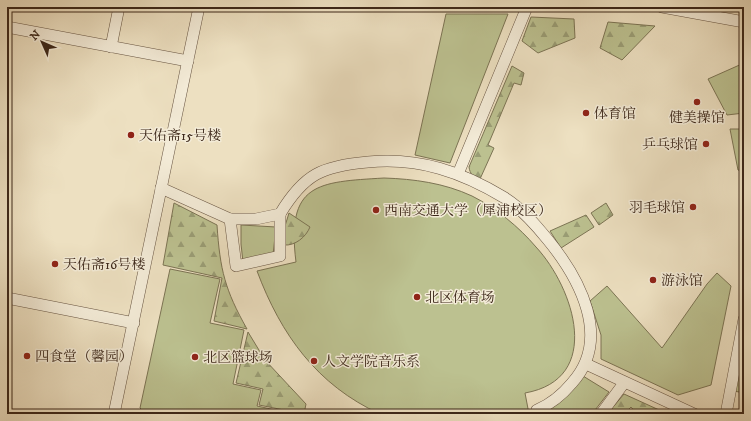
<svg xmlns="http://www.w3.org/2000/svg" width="751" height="421" viewBox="0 0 751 421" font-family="'IM FELL DW Pica','Noto Serif SC',serif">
<defs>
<pattern id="forest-firs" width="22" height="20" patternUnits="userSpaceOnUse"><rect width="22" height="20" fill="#bcc190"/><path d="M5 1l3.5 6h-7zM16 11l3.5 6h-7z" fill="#9a9d75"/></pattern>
</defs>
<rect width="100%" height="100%" fill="#ede0c1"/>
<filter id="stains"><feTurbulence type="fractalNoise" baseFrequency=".005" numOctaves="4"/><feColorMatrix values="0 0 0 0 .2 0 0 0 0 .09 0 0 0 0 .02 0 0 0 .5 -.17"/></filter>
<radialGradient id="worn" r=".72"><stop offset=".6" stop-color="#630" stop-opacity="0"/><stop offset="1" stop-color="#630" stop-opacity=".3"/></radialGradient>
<!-- green -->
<g fill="#bcc190" stroke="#7c7454">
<polygon points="446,14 508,14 450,163 415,155"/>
<polygon points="744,63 744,113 727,115 708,79"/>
<polygon points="730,129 744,129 744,172 738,170"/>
<path d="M384,178C414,179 444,183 472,196C496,208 519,227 536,247C574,288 604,379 525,393L529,414H380C317,385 281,335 257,271L296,262C286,183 317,182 384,178Z"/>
<polygon points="241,225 276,227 273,255 243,262 241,244"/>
<polygon points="170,269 220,279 210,323 244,330 233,384 261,390 257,406 294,414 153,414 144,412 140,408"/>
<polygon points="717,273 731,286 711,385 678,395 601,359 601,335 590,301 607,286 662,348 707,284"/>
<polygon points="741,351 744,352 744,393 734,391"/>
<polygon points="583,376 609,392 592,414 546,414 545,411"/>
</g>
<!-- forest -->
<g fill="url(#forest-firs)" stroke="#7c7454">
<polygon points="531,17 574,19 575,38 538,53 522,41"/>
<polygon points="608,22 655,26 622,60 600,48"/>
<path d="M512,66L524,73L521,85L514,83L488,145L494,148L480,179C473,177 470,174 469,167Z"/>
<path d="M174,203L217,225C220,270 225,290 247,329L214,321L222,278L163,265Z"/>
<polygon points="606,203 613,215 599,225 591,213"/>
<path d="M289,213L310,227C306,237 295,246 284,245L285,226Z"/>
<polygon points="586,215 594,227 561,248 550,231"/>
<polygon points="248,332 265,360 306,404 304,414 259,405 263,389 236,383"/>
<polygon points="624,394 668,414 637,414 631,407 624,414 607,414"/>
</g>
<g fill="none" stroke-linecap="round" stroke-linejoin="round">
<!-- minor casing -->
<g stroke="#685543" stroke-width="12">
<g id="minor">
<polyline points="662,7 744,22"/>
<polyline points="7,27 188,61"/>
<polyline points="111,47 119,7"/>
<polyline points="458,174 527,7"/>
<path d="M161,188L230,219H256L280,214C304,174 322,166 368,162C419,157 462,172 505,198C522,209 535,224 548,240C580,279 612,339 572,383C562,395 551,404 537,410L538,414"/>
<polyline points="230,219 236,266 280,256 280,214"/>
<polyline points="7,298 134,323"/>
<polyline points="586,364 694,414"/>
<polyline points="114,414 199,7"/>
<polyline points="601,414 624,383"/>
<polyline points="726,414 744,319"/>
</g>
</g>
<!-- minor -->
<use href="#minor" stroke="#f3ebd7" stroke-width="11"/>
</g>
<!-- markers -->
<g fill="#8f2418" stroke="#f3ebd7" stroke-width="1.5">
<circle cx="697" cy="102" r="4"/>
<circle cx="586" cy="113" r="4"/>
<circle cx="131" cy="135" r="4"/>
<circle cx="706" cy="144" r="4"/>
<circle cx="693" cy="207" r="4"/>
<circle cx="376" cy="210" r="4"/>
<circle cx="55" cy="264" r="4"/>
<circle cx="653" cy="280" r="4"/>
<circle cx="417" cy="297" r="4"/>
<circle cx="27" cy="356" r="4"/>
<circle cx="195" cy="357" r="4"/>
<circle cx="314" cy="361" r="4"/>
</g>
<g text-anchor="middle" stroke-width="3" stroke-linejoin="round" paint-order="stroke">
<!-- poi labels -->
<g font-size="14" fill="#3c2719" stroke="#f3ebd7" text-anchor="start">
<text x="594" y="118">体育馆</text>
<text x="697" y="122" text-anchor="middle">健美操馆</text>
<text x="139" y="140">天佑斋15号楼</text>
<text x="698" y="149" text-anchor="end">乒乓球馆</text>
<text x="685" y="212" text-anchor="end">羽毛球馆</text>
<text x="384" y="215">西南交通大学（犀浦校区）</text>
<text x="63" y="269">天佑斋16号楼</text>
<text x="661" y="285">游泳馆</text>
<text x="425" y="302">北区体育场</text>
<text x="35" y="361">四食堂（馨园）</text>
<text x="203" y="362">北区篮球场</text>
<text x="322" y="366">人文学院音乐系</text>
</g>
</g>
<!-- margin -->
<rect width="751" height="421" fill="none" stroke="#ede0c1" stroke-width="24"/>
<rect x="8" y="8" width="735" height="405" fill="none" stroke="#3c2719" stroke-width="2"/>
<rect x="12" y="12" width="727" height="397" fill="none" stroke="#3c2719"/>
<!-- north arrow -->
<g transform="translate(42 42) rotate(315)" stroke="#f3ebd7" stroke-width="3" paint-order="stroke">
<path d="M0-3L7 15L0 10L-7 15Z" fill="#3c2719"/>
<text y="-6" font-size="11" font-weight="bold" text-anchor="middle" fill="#3c2719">N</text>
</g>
<rect width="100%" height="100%" filter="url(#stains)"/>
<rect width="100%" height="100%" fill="url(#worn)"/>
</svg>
